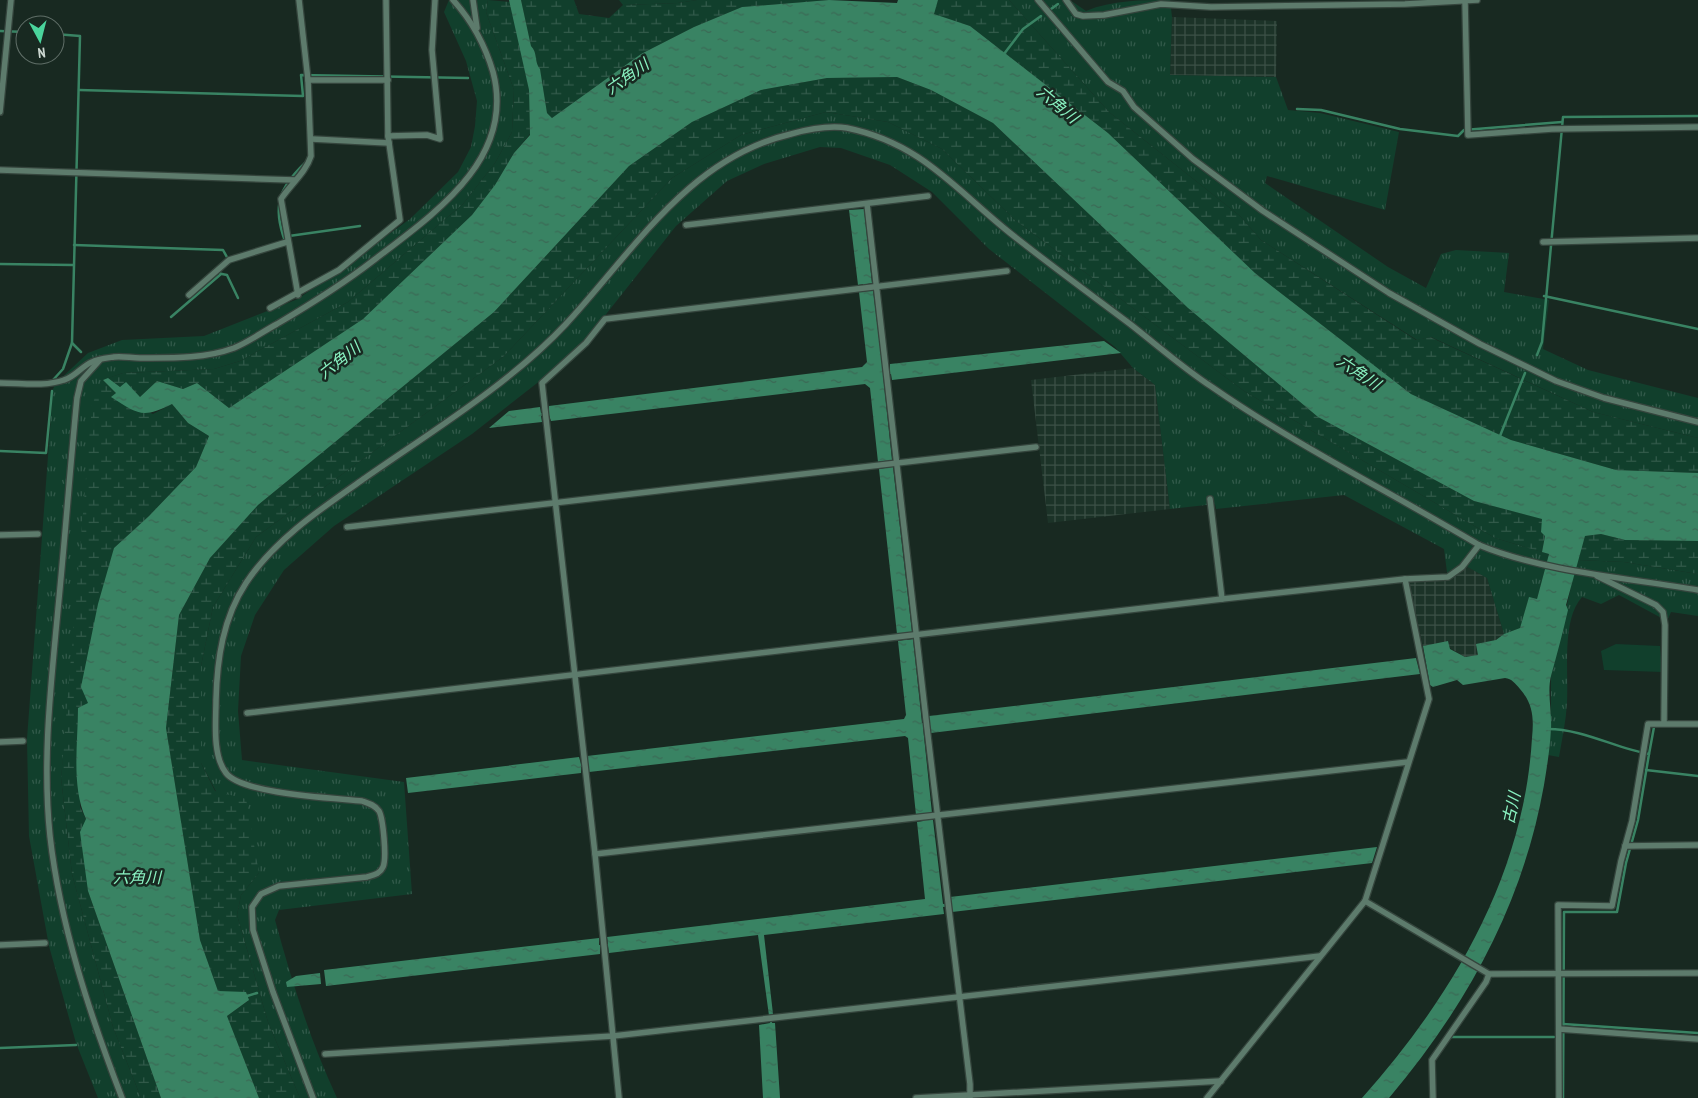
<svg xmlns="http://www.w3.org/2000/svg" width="1698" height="1098" viewBox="0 0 1698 1098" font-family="'PT Sans Narrow','Noto Sans JP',sans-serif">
<defs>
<pattern id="industrial-grid" width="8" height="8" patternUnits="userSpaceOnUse" patternTransform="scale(1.25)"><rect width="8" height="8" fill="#1c3328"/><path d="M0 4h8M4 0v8" fill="none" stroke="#3c5046"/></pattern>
<pattern id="grass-tufts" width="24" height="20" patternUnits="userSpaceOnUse" patternTransform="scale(1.25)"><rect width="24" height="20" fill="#113f2c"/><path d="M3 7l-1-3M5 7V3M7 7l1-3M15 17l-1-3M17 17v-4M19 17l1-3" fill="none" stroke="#325a4a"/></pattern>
<pattern id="wetland-marsh" width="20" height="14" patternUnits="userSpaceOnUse" patternTransform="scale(1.25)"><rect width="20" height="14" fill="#113f2c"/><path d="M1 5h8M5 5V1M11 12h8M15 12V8" fill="none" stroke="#325a4a"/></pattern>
<pattern id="water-ripples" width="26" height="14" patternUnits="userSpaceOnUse" patternTransform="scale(1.25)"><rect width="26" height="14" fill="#398363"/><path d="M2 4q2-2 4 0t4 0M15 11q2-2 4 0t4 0" fill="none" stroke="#3b6955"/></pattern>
</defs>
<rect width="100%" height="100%" fill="#182921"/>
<!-- industrial -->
<g fill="url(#industrial-grid)">
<polygon points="1172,17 1277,21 1276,77 1170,75"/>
<polygon points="1133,368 1155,385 1170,509 1048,523 1031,380"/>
<polygon points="1467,566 1487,578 1504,634 1479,655 1471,657 1465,657 1450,648 1448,642 1423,646 1408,582 1448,580"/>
</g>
<!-- grass -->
<g fill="url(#grass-tufts)">
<polygon points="449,0 488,0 486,12 514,90 512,132 495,163 463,204 348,302 240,361 214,369 123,373 103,380 61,778 72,874 113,1027 141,1098 98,1098 76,1043 49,946 29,836 27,739 53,389 56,383 88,353 122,340 204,336 298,299 410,219 458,172 471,147 475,126 477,101 466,61 444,12"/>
<polygon points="619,0 697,0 678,3 623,5"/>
<path d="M1009,0H1070L1086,11C1112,0 1142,0 1170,0L1172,17L1170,75L1276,77L1288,110L1320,113L1399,132L1385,210L1267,176L1265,183L1388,267L1426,288L1441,254L1456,250L1509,253L1504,292L1549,300L1543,349L1588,370L1698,398V438L1593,412L1431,337L1417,340L1261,240L1240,216L1109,112Z"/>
<path d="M826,112L888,122L942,149L1015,220L1244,391L1495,538L1549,554L1537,599L1529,598L1520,628L1504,634L1487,578L1466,566L1448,580L1444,549L1344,495L1216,509L1215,504L1170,509L1155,385L1133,368L1115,347L989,249L932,192L890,165L841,148L820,147L764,164L727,181L676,226L584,342L541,380L472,434L334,526L284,570L255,615L241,656L238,711L242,760L404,782L412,894L279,910L275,920C292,982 310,1040 337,1098H300L268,1022L237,915L241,895L259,873L201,763V666L213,607L256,537L503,357L672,178L741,135Z"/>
<path d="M1577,560L1624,562L1698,574V616L1671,612L1667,621L1619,595L1601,604L1582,597C1561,620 1569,673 1567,703C1566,721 1562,739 1559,757L1548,755L1551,729V676Z"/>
</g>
<!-- wetland -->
<g fill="url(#wetland-marsh)">
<polygon points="488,0 511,2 529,90 530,134 514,153 495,185 472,215 363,319 229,408 197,383 183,389 157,381 140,397 126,383 120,387 108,378 123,373 214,369 240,361 348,302 463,204 495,163 512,132 514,90 486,12"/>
<path d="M521,0H574L579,14L609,18L623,5L678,3L697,0H829L742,7L694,27L641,54L552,118L547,113L540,70C534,62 538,53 531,46Z"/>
<polygon points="938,0 1009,0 1109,112 1240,216 1261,240 1416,340 1430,337 1593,412 1698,438 1698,473 1616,470 1511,440 1411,394 1255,273 1108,133 970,26 933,14"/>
<polygon points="897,77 931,90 993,123 1188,308 1318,417 1474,501 1543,519 1541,532 1545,535 1542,552 1495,538 1244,391 1015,220 942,149 888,122 826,112 741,135 672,178 503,357 256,537 213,607 201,666 201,763 215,791 246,799 259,873 241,895 237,915 268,1022 300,1098 259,1098 227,1016 248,1001 218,991 200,940 166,728 179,615 210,558 258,505 494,312 629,166 692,122 761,90 827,78"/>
<polygon points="103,380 116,393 112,397 153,414 172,404 188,423 209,436 196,467 149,516 114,548 88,703 80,807 86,819 88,891 161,1098 141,1098 113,1027 72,874 61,778 92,405"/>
<polygon points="1601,534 1625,540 1698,541 1698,574 1624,562 1577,560 1585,536"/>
</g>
<!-- park -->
<polygon fill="#113f2c" points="1616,644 1660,646 1662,672 1604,670 1601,651"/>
<!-- water -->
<g fill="url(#water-ripples)">
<path d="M509,0H521L531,46C538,53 534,62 540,69L547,113L552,118L641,54L694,27L742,7L829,0L897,3L898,0H938L934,14L970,26L1108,133L1255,273L1411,394L1511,440L1616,470L1698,473V541L1625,540L1601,534L1585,536L1566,605L1568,610C1563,632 1557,654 1551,676C1547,692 1552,712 1551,729C1550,748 1547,767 1544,785C1523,904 1466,1007 1389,1098H1362C1452,997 1524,876 1532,738C1534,718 1533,704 1520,689C1515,683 1512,679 1505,678L1463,685L1457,680L1433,687L1430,685L1423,646L1448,641L1450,649L1465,657L1478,655L1476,644L1496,640L1504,634L1520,628L1529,597L1537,599L1549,554L1542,552L1545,536L1541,532L1542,519L1474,501L1318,417L1188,308L993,123L931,90L897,77L827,78L761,90L692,122L629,166L494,312L258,505L210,558L179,615L166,728L200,940L218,991L246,992L249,1000L227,1016L259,1098H161L88,891L80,832L86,819C71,787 78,743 78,708L88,703L81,687L98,604L114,548L149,516L196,467L209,436L188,423L172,404C142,419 138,414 111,397L116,393L103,380L108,378L120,387L126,382L140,397L157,381L183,389L197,383L229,408L363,319L472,215L495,185L514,153L530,135L529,90Z"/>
<polygon points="864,209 872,283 867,284 868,291 873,290 883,371 890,371 890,364 1104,341 1121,353 892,380 891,374 883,375 892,460 887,461 887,467 893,467 912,632 906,633 907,640 913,639 922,723 929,722 929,716 1416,658 1420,674 931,733 930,726 923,727 932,813 927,814 927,820 933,820 943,904 951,903 950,897 1377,847 1372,863 952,912 951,906 943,907 944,914 764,935 773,1014 772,1023 775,1023 780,1098 763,1098 759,1025 770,1023 758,935 609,953 608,946 600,947 600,954 326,986 324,970 599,938 599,945 608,944 607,937 925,899 917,822 923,821 923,814 916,815 908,738 905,736 589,772 588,766 581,767 581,773 408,793 406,778 579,757 581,764 588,763 587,756 904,719 906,715 898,641 904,640 903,633 897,634 879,469 885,468 884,461 878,462 870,388 865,384 551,421 549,415 541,416 542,422 489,428 509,411 540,407 541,413 549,412 549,406 862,367 867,362 859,292 864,291 863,284 858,285 849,210"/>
<polygon points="320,973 321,984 287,987 286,982 296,976"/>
</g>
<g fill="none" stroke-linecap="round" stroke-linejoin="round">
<!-- stream -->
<g stroke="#398363" stroke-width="2.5">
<polyline points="1051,9 1058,4"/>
<polyline points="0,31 25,32"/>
<polyline points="55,34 80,36 72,343 81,352"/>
<polyline points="1004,54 1023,29 1041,16"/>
<polyline points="79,90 303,96 301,75 468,78"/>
<polyline points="1297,109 1321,110 1400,129 1458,136 1464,130 1562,122"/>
<polyline points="289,236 360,226"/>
<path d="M283,241H285C272,206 279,188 305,163"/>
<polyline points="74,245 223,250 228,259"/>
<polyline points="0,264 73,265"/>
<polyline points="222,274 227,275 238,298"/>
<polyline points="1544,296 1698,329"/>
<polyline points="171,317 221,274 218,271"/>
<polyline points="1537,355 1542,342 1563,117 1698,116"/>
<polyline points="53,380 63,369 72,343"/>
<polyline points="1500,436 1525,373"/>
<polyline points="0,451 46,453 52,391"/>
<path d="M1548,729C1583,729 1615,748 1649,754L1638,820L1626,863L1617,912H1564L1563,1098"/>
<polyline points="1649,754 1654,727"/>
<polyline points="1646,770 1698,776"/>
<polyline points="244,997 257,993"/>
<polyline points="1563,1024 1698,1033"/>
<polyline points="1451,1037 1554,1037"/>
<polyline points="0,1048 76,1045"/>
</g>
<!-- street casing -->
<g stroke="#35453d" stroke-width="8">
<g id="street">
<polyline points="473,0 477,28"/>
<polyline points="1038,0 1108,82 1123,91 1134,107 1193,159 1263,211 1389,293 1480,344 1556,381 1604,398 1698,422"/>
<polyline points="1066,0 1076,14 1083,16 1104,15 1161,4 1211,7 1405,4 1477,0"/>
<polyline points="1465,1 1468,135 1552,129 1698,127"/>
<polyline points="308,80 388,80"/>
<polyline points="0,112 11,0"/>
<polyline points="388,136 427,135 440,139 432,50 435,0"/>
<polyline points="312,139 389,143"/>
<polyline points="0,170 294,180"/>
<polyline points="867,204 927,728 970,1084 970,1098"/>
<polyline points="686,225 928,196"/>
<polyline points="1543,242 1698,238"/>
<polyline points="189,295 229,260 287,242"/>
<path d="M298,295L281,199C291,184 306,172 311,156L308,80L299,0"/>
<polyline points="270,308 339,270 400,220 388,136 386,0"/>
<path d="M99,361L81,381L77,398C70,469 65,539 58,609C51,685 42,760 50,836C60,925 90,1015 122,1098"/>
<path d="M0,383C21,383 44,387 64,380C75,377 82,366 92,362C97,359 107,358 114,357C123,356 131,358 140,358C171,358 204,359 234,348C249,342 262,332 277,324C311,304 343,284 374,260C434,214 516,159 493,72C485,45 472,21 453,0"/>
<polyline points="1210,499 1222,599"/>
<polyline points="347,527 1036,447"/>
<polyline points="0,535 38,534"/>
<polyline points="1597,576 1656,605 1663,612 1665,625 1664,723"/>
<polyline points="247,713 1222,599 1405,579 1448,577 1462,567 1479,545"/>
<polyline points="0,742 23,741"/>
<polyline points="1625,846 1698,845"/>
<polyline points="595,854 1408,762"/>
<polyline points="1365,901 1489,974 1698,973"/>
<polyline points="0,945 45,943"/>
<polyline points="1559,1029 1698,1039"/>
<polyline points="325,1054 613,1036 1320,956"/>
<path d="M313,1098L273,992L253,930L252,907L261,894L279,886L367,877C374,875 380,874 383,867C387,858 383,818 379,811C375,805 368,803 362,801C333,798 242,794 226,773C212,755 216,721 216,700C217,659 223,618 246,583C275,539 322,508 365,478C431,432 511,383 566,324C633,252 688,158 791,134C809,129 828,125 847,128C921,143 955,189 1010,233C1049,264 1090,294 1130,324C1157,345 1183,368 1212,387C1297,446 1390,492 1479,545C1544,572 1628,578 1698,590"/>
<polyline points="619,1098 595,854 542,383 586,343 605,319 1007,271"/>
<polyline points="916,1098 1221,1081"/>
<polyline points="1207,1098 1365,901 1429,699 1405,579"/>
<polyline points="1433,1098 1432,1060 1486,982 1489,974"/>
<polyline points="1559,1098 1558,905 1612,906 1621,861 1632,821 1648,724 1698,724"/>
</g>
</g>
<!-- street -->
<use href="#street" stroke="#5d7b6c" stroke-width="5.5"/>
</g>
<g text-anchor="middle" stroke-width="5" stroke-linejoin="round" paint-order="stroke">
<!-- water labels -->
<g font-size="16" font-style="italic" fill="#8af3c2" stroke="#182921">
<text transform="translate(627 76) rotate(-35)" y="6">六角川</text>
<text transform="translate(1058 104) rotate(40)" y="6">六角川</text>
<text transform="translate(339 360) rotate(-38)" y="6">六角川</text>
<text transform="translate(1359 372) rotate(34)" y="6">六角川</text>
<text transform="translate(1511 808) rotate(-77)" y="6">古川</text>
<text x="137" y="883">六角川</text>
</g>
</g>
<!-- north arrow -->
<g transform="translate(40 40) rotate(173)"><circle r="24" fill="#182921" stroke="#606f68"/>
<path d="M0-4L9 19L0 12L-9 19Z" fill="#4ad49c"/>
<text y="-8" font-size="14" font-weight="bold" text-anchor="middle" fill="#cdd8d2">N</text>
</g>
</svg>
